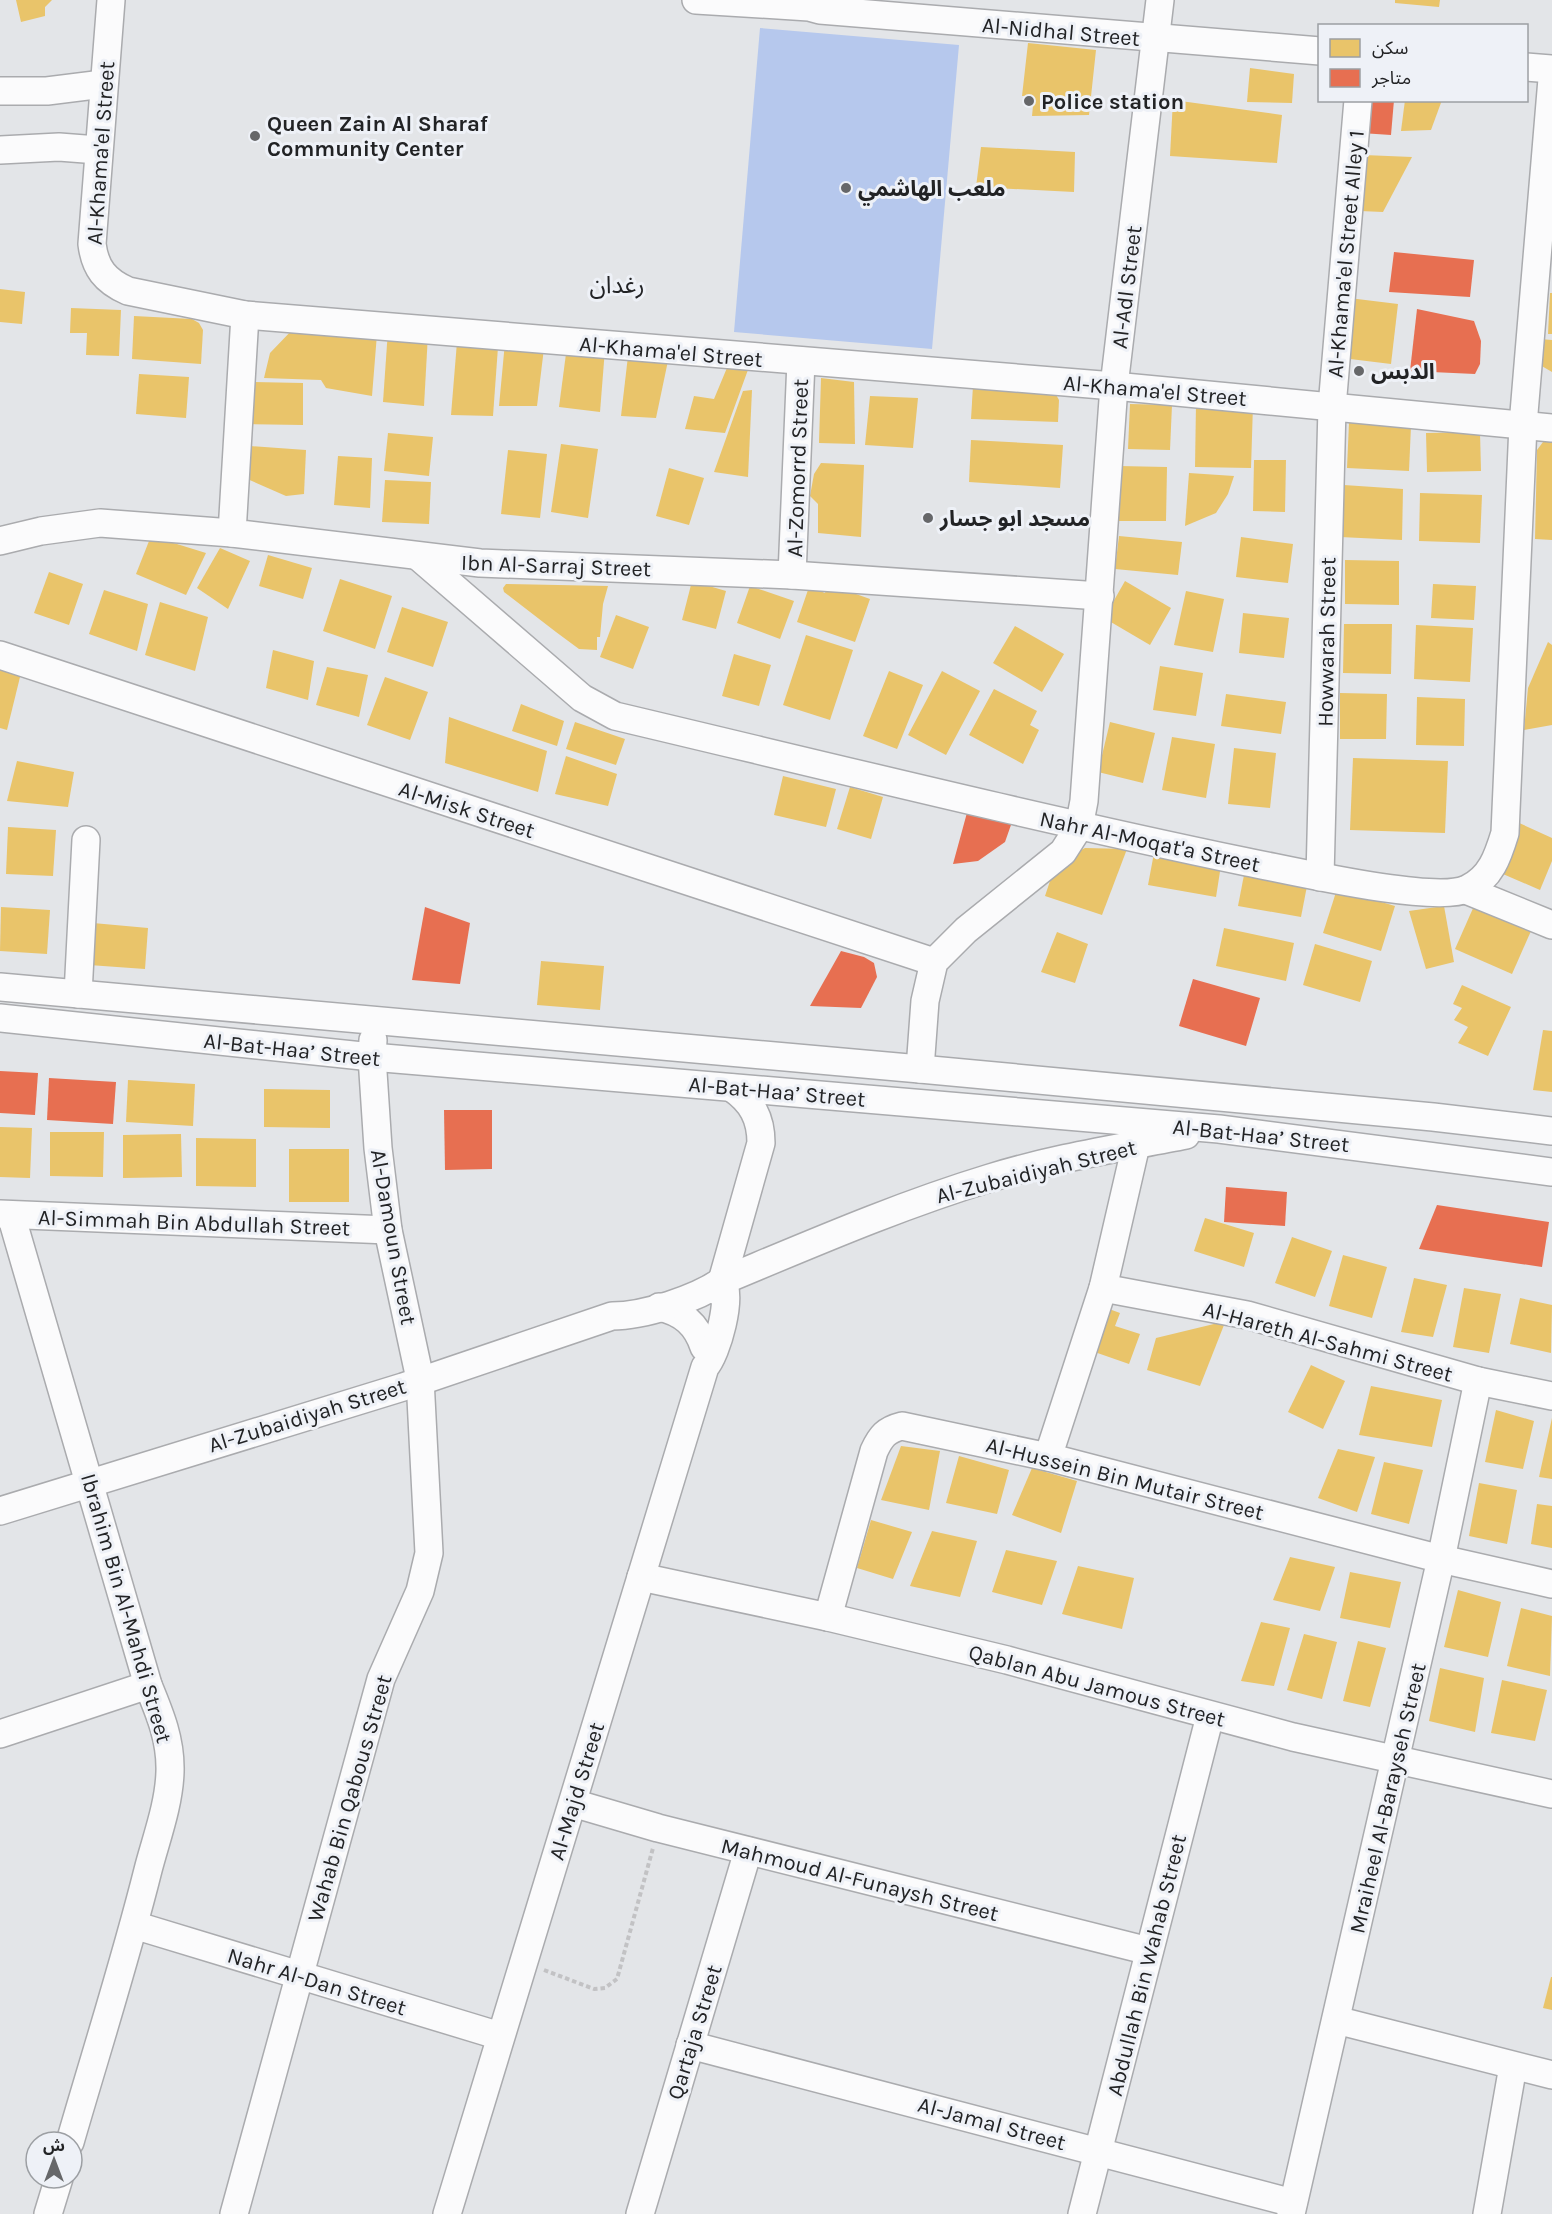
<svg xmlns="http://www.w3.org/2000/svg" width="1552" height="2214" viewBox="0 0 1552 2214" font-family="Karla,'Noto Sans Arabic',sans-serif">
<rect width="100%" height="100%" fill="#e3e5e8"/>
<!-- green -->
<polygon fill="#b6c8ed" points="760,28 959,45 932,349 734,332"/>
<!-- homes -->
<g fill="#e9c46a">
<polygon points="16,0 52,0 45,7 45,16 21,22"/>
<polygon points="1395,0 1440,0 1439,7 1395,3"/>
<polygon points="1028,43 1096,50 1089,115 1032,116 1034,96 1022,96"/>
<polygon points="1250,68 1294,74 1292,103 1247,102"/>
<polygon points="1173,100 1282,115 1277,163 1170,156"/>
<polygon points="1405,100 1442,100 1431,130 1401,131"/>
<polygon points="981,147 1075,152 1074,192 976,187"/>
<polygon points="1364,155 1412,157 1383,212 1360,211"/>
<polygon points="0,289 25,292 22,324 0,322"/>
<polygon points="1550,293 1552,293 1552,334 1548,334"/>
<polygon points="1349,298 1398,304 1391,364 1342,358"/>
<polygon points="71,308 121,310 119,356 86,355 87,333 70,333"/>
<polygon points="134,316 192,319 199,323 203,330 201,364 132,359"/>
<polygon points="295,327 377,334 372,396 326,388 321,380 264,378 270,353"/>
<polygon points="388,330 428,334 424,406 383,402"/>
<polygon points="1540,339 1552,340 1552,372 1540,365"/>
<polygon points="457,342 498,347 493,416 451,415"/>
<polygon points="505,342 544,348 537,406 499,406"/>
<polygon points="567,346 605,349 600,412 559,407"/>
<polygon points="628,356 669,356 656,418 621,416"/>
<polygon points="729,363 749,367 725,433 685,429 694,396 714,399"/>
<polygon points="139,374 189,377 186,418 136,414"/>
<polygon points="821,378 854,382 855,444 819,443"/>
<polygon points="251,382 303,383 303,425 247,424"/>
<polygon points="973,386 1054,391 1059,400 1058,422 971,419"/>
<polygon points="752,390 748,477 714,472 743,391"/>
<polygon points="870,396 918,398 913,448 865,445"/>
<polygon points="1130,404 1172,405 1170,450 1128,449"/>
<polygon points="1196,404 1253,405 1251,468 1195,467"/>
<polygon points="1349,423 1411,426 1409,471 1347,468"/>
<polygon points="1480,432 1481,471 1427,472 1426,433"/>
<polygon points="388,433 433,437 429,476 384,471"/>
<polygon points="1546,438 1552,439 1552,540 1535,539 1537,450"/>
<polygon points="971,440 1063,445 1060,488 969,482"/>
<polygon points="561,444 598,449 588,518 551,512"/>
<polygon points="250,446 306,450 304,494 286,496 245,478"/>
<polygon points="508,450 547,454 540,518 501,514"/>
<polygon points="338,456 372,458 370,508 334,505"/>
<polygon points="1254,460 1286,460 1285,512 1253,511"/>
<polygon points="821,463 864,465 861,537 818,533 818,504 810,496 814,474"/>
<polygon points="1119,466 1167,467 1166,521 1118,521"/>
<polygon points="669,468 704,478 689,525 656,516"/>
<polygon points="1189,473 1234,476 1228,494 1216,513 1185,526"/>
<polygon points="385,480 431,482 429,524 382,522"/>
<polygon points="1344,485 1403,489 1402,540 1340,537"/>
<polygon points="1420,493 1482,495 1480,543 1419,541"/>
<polygon points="151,536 206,553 186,595 136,574"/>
<polygon points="1119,536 1182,542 1178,575 1115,569"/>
<polygon points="1241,537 1293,544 1288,583 1236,577"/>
<polygon points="220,548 250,561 228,609 197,588"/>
<polygon points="268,555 312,568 303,599 259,586"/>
<polygon points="1345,560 1399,561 1399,605 1345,604"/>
<polygon points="49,572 83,584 69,625 34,613"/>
<polygon points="340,579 392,596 375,649 323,631"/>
<polygon points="692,581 726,591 716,629 682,620"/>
<polygon points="1125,581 1171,608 1150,645 1104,618"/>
<polygon points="506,584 608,586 603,604 600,637 597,637 597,650 579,649 556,632 504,592 503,588"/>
<polygon points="828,584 870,599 855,642 797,622 809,587 825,593"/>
<polygon points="1433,584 1476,586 1474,620 1431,618"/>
<polygon points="750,586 794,601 780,639 737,623"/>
<polygon points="104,590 148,604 137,651 89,634"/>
<polygon points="1186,591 1224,599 1213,652 1174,645"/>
<polygon points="160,602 208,617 195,671 145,655"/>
<polygon points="402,607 448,622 433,667 387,652"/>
<polygon points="1243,613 1289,618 1284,658 1239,653"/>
<polygon points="616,615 649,627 633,669 600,657"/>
<polygon points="1344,624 1392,624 1391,674 1343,673"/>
<polygon points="1416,625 1473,628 1470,682 1414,679"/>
<polygon points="1015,626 1064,654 1042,692 993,663"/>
<polygon points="806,635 853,650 830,720 783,705"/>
<polygon points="1548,642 1552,645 1552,725 1524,730 1528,688"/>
<polygon points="273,650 314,661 308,700 266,688"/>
<polygon points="734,654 771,665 759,706 722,696"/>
<polygon points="1160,666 1203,673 1196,716 1153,710"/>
<polygon points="327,667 368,675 359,717 316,705"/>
<polygon points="0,668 21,673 7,730 0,728"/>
<polygon points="889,671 923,685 897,749 863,736"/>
<polygon points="942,671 980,691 946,755 908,735"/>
<polygon points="385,677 428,692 410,740 367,725"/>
<polygon points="994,689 1037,711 1030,725 1039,730 1023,764 969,735"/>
<polygon points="1340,693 1387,694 1386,739 1340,739"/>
<polygon points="1226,694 1286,702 1281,734 1221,726"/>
<polygon points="1417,697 1465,699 1464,746 1416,745"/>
<polygon points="521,704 564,721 557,746 512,731"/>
<polygon points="449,717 547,751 538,792 445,763"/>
<polygon points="575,722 625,739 616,765 566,749"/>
<polygon points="1110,722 1155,733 1143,783 1098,772"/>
<polygon points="1172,737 1215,744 1206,798 1162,790"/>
<polygon points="1234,748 1276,753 1270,808 1228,804"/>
<polygon points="566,756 617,774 608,806 555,794"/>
<polygon points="1353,758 1448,761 1445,833 1350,830"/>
<polygon points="17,761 74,772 68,807 7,801"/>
<polygon points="783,776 836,789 826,827 774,815"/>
<polygon points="850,787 883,797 871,839 837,829"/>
<polygon points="1517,822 1552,838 1552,861 1540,890 1496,871"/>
<polygon points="8,827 56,830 53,876 6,874"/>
<polygon points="1085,848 1127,849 1102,915 1045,896 1056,863"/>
<polygon points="1154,853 1221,865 1216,897 1148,885"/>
<polygon points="1244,875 1307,886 1301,917 1238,906"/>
<polygon points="1337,889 1395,906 1381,951 1323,933"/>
<polygon points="1444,906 1454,962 1426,969 1409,911"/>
<polygon points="1474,906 1531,931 1512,974 1455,949"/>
<polygon points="1,907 50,910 47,954 0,951"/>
<polygon points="93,923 148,928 145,969 89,965"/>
<polygon points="1224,928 1294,943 1286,981 1216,966"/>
<polygon points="1057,932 1088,944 1075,983 1041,972"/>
<polygon points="1315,944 1372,961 1360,1002 1303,985"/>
<polygon points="541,961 604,966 600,1010 537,1005"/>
<polygon points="1462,985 1511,1007 1488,1056 1458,1043 1468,1027 1454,1020 1462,1008 1453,1004"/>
<polygon points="1543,1030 1552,1031 1552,1092 1533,1090"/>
<polygon points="128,1080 195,1084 193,1126 126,1122"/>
<polygon points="264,1089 330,1090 330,1128 264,1127"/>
<polygon points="0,1127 32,1128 30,1178 0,1177"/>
<polygon points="50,1132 104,1132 103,1177 50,1176"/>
<polygon points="181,1134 182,1177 123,1178 123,1135"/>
<polygon points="196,1138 256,1139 256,1187 196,1186"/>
<rect x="289" y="1149" width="60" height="53"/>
<polygon points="1205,1218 1254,1233 1244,1267 1194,1251"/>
<polygon points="1292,1237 1332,1251 1315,1297 1275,1283"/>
<polygon points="1343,1255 1387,1267 1372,1318 1329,1306"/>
<polygon points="1414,1278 1447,1285 1433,1337 1401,1332"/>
<polygon points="1464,1288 1501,1294 1489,1353 1453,1347"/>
<polygon points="1520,1298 1552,1305 1551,1353 1510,1344"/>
<polygon points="1101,1306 1120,1313 1115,1326 1140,1334 1129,1364 1086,1349"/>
<polygon points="1218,1323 1224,1325 1200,1386 1147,1370 1156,1338"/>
<polygon points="1311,1365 1345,1381 1323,1429 1288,1412"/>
<polygon points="1371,1386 1442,1400 1432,1447 1359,1435"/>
<polygon points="1496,1410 1534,1421 1523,1469 1485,1462"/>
<polygon points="1552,1418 1552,1479 1539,1477"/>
<polygon points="901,1446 940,1451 929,1510 881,1500"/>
<polygon points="1338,1449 1375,1457 1357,1512 1318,1498"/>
<polygon points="959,1456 1009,1470 997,1514 946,1503"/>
<polygon points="1384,1462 1423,1470 1409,1524 1371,1514"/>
<polygon points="1032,1468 1077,1481 1061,1533 1012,1515"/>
<polygon points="1479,1483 1517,1490 1507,1544 1469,1536"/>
<polygon points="1537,1504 1552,1506 1552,1548 1531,1544"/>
<polygon points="871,1520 912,1532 893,1579 857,1568"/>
<polygon points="932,1531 977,1541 960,1597 910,1586"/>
<polygon points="1006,1550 1057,1561 1042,1605 992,1592"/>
<polygon points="1290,1557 1335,1567 1320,1611 1273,1600"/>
<polygon points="1078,1566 1134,1578 1122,1629 1062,1614"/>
<polygon points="1350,1572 1401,1582 1390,1628 1340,1618"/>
<polygon points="1458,1590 1501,1602 1488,1657 1444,1647"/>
<polygon points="1521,1608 1552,1616 1550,1676 1507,1666"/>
<polygon points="1261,1622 1290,1628 1274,1686 1241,1681"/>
<polygon points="1304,1634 1337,1642 1322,1699 1287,1690"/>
<polygon points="1358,1641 1386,1648 1370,1707 1343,1701"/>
<polygon points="1440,1668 1484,1678 1475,1732 1429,1721"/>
<polygon points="1502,1680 1547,1690 1535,1741 1491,1733"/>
<polygon points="1551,1977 1552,1977 1552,2010 1543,2008"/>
</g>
<!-- shops -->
<g fill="#e76f51">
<polygon points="1364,100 1394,100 1391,135 1361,133"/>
<polygon points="1394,252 1474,260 1470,297 1389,292"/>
<polygon points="1417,309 1474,321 1481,341 1480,364 1475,374 1410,371"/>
<polygon points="968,809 1012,822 1005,842 978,861 953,864"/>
<polygon points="425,907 470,923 460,984 412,980"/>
<polygon points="841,951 864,957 874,963 877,977 861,1008 810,1006"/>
<polygon points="1193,979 1260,998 1246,1046 1179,1026"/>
<polygon points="0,1071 38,1073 35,1115 0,1113"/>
<polygon points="49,1078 116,1082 113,1124 47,1120"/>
<polygon points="444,1110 492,1110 492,1169 445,1170"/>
<polygon points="1226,1187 1287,1192 1285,1226 1224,1222"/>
<polygon points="1437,1205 1549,1222 1542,1267 1419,1249"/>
</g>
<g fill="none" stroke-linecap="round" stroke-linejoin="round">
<!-- minor casing -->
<g stroke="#aaabae" stroke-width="30">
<g id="minor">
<path d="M111,0L92,244C95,268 105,281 128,291L245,315L1114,386L1552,428"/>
<polyline points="696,0 809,7 820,10 1320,51"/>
<polyline points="1526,67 1552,69"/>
<polyline points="0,91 47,91 103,84"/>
<polyline points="0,150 59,147 98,150"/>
<polyline points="245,315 232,533 480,563 792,575 1100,596"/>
<polyline points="0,541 41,531 100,523 232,533"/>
<path d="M420,558L582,698L615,716C826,766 1036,818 1247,862C1289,870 1433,904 1467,889C1491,878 1498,856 1505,833L1523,425L1552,79"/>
<polyline points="792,575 801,361"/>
<polyline points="0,655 934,962"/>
<polyline points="1320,877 1332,407 1358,100"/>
<polyline points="1466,890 1552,925"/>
<polyline points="0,987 920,1069 1433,1117 1552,1131"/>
<polyline points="78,994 86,840"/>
<polyline points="0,1018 372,1057 1219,1129 1552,1172"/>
<polyline points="920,1069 925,1001 934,962 966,930 1063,852 1079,827 1084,801 1114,386 1160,0"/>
<polyline points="0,1214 388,1230"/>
<path d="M11,1215L148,1685C160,1714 171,1740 170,1772C169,1805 156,1839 148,1870C125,1962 96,2052 70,2142"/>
<polyline points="1103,1288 1247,1315 1478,1381 1552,1396"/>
<path d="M717,1291L722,1281L761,1143C761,1118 752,1102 732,1088"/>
<path d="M659,1307C683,1312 697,1325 704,1347"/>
<polyline points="1048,1457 1103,1288 1136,1145"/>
<path d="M0,1511L403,1387L612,1316C644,1316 696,1299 722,1281C811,1244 898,1206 990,1178C1054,1158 1120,1148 1186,1135"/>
<polyline points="641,1577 828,1617 1007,1660 1293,1737 1552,1794"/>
<path d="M828,1617L874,1451C881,1436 886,1430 902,1426L1048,1457L1441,1559L1552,1584"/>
<polyline points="0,1734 148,1685"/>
<polyline points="573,1803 658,1828 1149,1951"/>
<polyline points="134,1925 500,2036"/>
<polyline points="1336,2020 1552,2075"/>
<polyline points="690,2045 1293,2203"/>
<polyline points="48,2214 59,2178"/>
<polyline points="234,2214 381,1679 420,1591 429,1553 420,1379 388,1230 378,1148 372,1057 373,1040"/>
<path d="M447,2214L705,1367C717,1354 733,1296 722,1281"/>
<polyline points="640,2214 748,1851"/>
<polyline points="1082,2214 1210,1716"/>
<polyline points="1291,2214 1441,1559 1478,1381"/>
<polyline points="1487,2214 1513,2066"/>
</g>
</g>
<!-- path -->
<polyline stroke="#c2c2c4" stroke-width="4" stroke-dasharray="4.5 3" stroke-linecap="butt" points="544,1970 594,1989 605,1988 617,1979 653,1848"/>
<!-- minor -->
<use href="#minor" stroke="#fbfbfc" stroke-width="27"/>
</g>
<!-- markers -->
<g fill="#666769" stroke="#eef1f7" stroke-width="2">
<circle cx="1029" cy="101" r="6"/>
<circle cx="255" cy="136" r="6"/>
<circle cx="846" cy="188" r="6"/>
<circle cx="1359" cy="371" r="6"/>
<circle cx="928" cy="518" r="6"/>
</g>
<g text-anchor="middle" stroke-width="6" stroke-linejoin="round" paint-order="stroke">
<!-- street labels -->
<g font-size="22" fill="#222325" stroke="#eef1f7">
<text transform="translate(1061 31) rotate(5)" y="8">Al-Nidhal Street</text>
<text transform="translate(100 153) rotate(-86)" y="8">Al-Khama'el Street</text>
<text transform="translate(1345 254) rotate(-85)" y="8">Al-Khama'el Street Alley 1</text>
<text transform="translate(1126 287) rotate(-83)" y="8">Al-Adl Street</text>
<text transform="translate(671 351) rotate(5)" y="8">Al-Khama'el Street</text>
<text transform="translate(1155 390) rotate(5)" y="8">Al-Khama'el Street</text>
<text transform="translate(797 468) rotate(-88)" y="8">Al-Zomorrd Street</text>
<text transform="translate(556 565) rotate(2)" y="8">Ibn Al-Sarraj Street</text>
<text transform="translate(1326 642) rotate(-89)" y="8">Howwarah Street</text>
<text transform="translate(467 809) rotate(18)" y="8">Al-Misk Street</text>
<text transform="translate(1150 841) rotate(12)" y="8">Nahr Al-Moqat'a Street</text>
<text transform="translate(292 1049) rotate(6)" y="8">Al-Bat-Haa’ Street</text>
<text transform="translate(777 1091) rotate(5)" y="8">Al-Bat-Haa’ Street</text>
<text transform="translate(1261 1135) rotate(6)" y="8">Al-Bat-Haa’ Street</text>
<text transform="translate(1036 1171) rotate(-14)" y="8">Al-Zubaidiyah Street</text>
<text transform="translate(194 1222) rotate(2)" y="8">Al-Simmah Bin Abdullah Street</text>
<text transform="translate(394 1237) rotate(80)" y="8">Al-Damoun Street</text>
<text transform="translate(1328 1341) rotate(15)" y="8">Al-Hareth Al-Sahmi Street</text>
<text transform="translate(307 1415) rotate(-17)" y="8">Al-Zubaidiyah Street</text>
<text transform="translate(1125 1478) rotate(14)" y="8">Al-Hussein Bin Mutair Street</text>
<text transform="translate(127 1608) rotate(74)" y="8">Ibrahim Bin Al-Mahdi Street</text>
<text transform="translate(1097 1685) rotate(15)" y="8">Qablan Abu Jamous Street</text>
<text transform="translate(576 1791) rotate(-73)" y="8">Al-Majd Street</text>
<text transform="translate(349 1798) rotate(-74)" y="8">Wahab Bin Qabous Street</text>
<text transform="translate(1387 1798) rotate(-77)" y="8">Mraiheel Al-Barayseh Street</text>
<text transform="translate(860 1879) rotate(14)" y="8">Mahmoud Al-Funaysh Street</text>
<text transform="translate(1146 1965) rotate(-76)" y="8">Abdullah Bin Wahab Street</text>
<text transform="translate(317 1981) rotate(17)" y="8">Nahr Al-Dan Street</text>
<text transform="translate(694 2032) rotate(-73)" y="8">Qartaja Street</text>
<text transform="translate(992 2123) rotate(15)" y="8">Al-Jamal Street</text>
</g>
<!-- poi labels -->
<g font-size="22" font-weight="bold" fill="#222325" stroke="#eef1f7" text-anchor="start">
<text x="1041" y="109">Police station</text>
<text x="267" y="131">Queen Zain Al Sharaf<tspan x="267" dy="25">Community Center</tspan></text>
<text x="858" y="196">ملعب الهاشمي</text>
<text x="1371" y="379">الدبس</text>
<text x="940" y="526">مسجد ابو جسار</text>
</g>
<!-- neighbourhood labels -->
<g font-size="24" fill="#222325" stroke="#eef1f7">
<text x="617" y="293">رغدان</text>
</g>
</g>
<!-- legend -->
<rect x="1318" y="24" width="210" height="78" fill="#eef1f7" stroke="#9c9fa3" stroke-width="1.5"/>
<rect x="1330" y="39" width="30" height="18" fill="#e9c46a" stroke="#9c9fa3" stroke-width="1.5"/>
<text x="1372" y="54" font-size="18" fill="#222325">سكن</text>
<rect x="1330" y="69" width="30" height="18" fill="#e76f51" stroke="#9c9fa3" stroke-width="1.5"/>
<text x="1372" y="84" font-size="18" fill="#222325">متاجر</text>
<!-- north arrow -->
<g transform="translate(54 2160)"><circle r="28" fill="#eef1f7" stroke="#9c9fa3" stroke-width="1.5"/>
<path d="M0-4.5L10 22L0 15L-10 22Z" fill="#666769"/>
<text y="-9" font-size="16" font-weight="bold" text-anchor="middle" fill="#222325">ش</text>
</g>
</svg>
